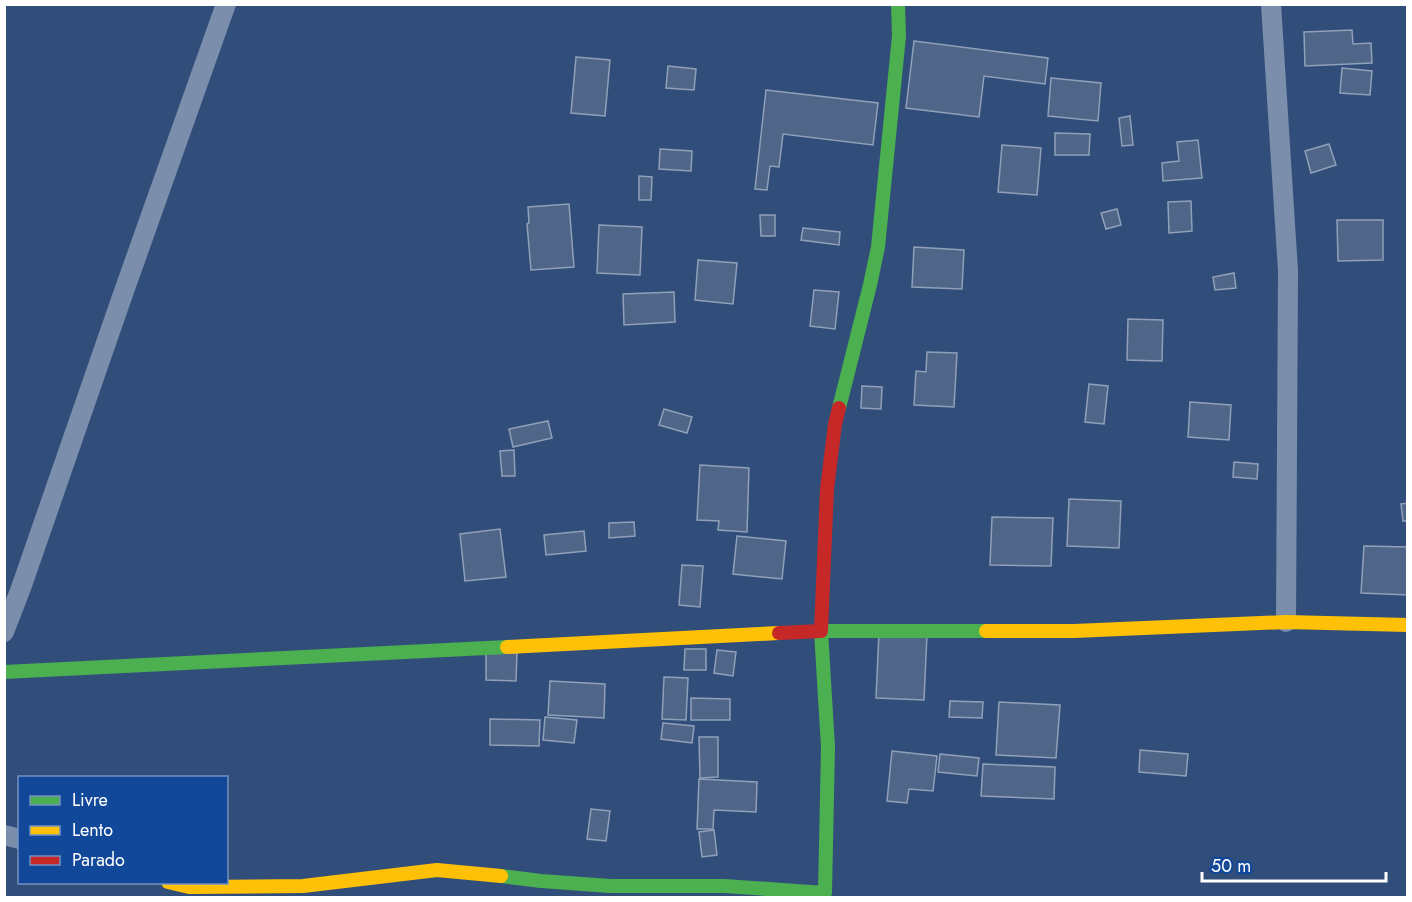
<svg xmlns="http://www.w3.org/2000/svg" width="1412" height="902" viewBox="0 0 1412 902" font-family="Jost,sans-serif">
<rect width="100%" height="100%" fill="#314e7a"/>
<!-- building -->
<g fill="#4f6689" stroke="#90a0b9" stroke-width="1.5">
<polygon points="1352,30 1353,44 1371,43 1372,63 1305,66 1304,32"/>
<polygon points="914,41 1048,58 1045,84 984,76 979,117 906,108"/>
<polygon points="576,57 610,60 605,116 571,113"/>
<polygon points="668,66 696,69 694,90 666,88"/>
<polygon points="1342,68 1372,71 1370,95 1340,93"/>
<polygon points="1051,78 1101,83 1098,121 1048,116"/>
<polygon points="766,90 878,103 873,145 783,134 779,167 770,166 767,190 755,189"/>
<polygon points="1130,116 1133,145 1122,146 1119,118"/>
<polygon points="1055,133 1090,134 1089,155 1055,155"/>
<polygon points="1198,140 1202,178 1163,181 1162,163 1179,161 1177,142"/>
<polygon points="1329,144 1336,165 1311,173 1305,151"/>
<polygon points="1002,145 1041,148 1037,195 998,192"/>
<polygon points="660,149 692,151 691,171 659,169"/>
<polygon points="639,176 652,177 651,200 639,200"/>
<polygon points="1191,201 1192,231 1169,233 1168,202"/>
<polygon points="569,204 574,267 531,270 527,224 529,223 528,207"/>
<polygon points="1117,209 1121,225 1106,229 1101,213"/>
<polygon points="760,215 775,215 775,236 761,236"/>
<polygon points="1337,220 1383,220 1383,260 1338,261"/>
<polygon points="599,225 642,227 640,275 597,273"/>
<polygon points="803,228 840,232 839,245 801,240"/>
<polygon points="914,247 964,250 962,289 912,287"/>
<polygon points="698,260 737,263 733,304 695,300"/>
<polygon points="1234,273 1236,288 1215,290 1213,277"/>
<polygon points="814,290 839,292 835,329 810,326"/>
<polygon points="674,292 675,322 624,325 623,294"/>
<polygon points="1128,319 1163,320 1162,361 1127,360"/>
<polygon points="927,352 957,353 954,407 914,405 916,371 926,372"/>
<polygon points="1089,384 1108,386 1104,424 1085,422"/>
<polygon points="862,386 882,387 881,409 861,408"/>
<polygon points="1190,402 1231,405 1229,440 1188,437"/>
<polygon points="664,409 692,417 687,433 659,425"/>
<polygon points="548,421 552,438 513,447 509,429"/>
<polygon points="514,450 515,476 502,476 500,451"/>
<polygon points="1234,462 1258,464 1257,479 1233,477"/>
<polygon points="700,465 749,468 747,532 718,530 719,521 697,520"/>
<polygon points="1069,499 1121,501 1119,548 1067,546"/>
<polygon points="1408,503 1408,521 1403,521 1401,504"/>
<polygon points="992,517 1053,518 1051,566 990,565"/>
<polygon points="634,522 635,536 609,538 609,523"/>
<polygon points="500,529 506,577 465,581 460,534"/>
<polygon points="584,531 586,551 546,555 544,535"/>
<polygon points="737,536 786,541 782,579 733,574"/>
<polygon points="1364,546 1408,547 1408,595 1361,593"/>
<polygon points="682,565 703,566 700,607 679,605"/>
<polygon points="879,632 927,634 924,700 876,698"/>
<polygon points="685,649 706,649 706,670 684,670"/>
<polygon points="717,650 736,652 733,676 714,673"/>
<polygon points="486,652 517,653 516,681 486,680"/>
<polygon points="664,677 688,678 686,720 662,719"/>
<polygon points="550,681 605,684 604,718 548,715"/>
<polygon points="691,698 730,699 730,720 691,720"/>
<polygon points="950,701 983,702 982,718 949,717"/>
<polygon points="999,702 1060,705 1056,758 996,755"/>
<polygon points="545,717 577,720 574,743 543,740"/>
<polygon points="490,719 540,720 539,746 490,745"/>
<polygon points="663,723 694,726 692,743 661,739"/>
<polygon points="699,737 718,737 718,777 700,778"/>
<polygon points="1140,750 1188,754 1186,776 1139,772"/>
<polygon points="892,751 937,756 933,791 909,789 907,803 887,801"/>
<polygon points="940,754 979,758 977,776 938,772"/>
<polygon points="983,764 1055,767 1054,799 981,796"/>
<polygon points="699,779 757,782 756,812 714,810 713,829 697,829"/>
<polygon points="591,809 610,811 606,841 587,839"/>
<polygon points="714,830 717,855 702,857 699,832"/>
</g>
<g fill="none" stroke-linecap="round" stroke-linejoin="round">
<!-- street -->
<g stroke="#7b8fad" stroke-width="20">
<polyline points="1271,4 1288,271 1286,622"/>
<polyline points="4,632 21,588 123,294 226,4"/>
<polyline points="4,835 20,839"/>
</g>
<!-- fast -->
<g stroke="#4caf50" stroke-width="14">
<polyline points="839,408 870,285 878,247 899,36 898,4"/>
<polyline points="4,672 507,647"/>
<polyline points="501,876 541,881 610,886 724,886 825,893 828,747 821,631 986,631"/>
</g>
<!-- slow -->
<g stroke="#ffc107" stroke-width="14">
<polyline points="986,631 1074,631 1286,622 1408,625"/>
<polyline points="507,647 779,633"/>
<polyline points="168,882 189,887 303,886 437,870 501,876"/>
</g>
<!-- jam -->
<polyline stroke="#c62828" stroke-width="14" points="779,633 821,631 827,489 835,424 839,408"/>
</g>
<!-- border -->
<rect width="1412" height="902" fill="none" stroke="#ffffff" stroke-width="12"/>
<!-- legend -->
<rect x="18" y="776" width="210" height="108" fill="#124899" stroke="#7191c2" stroke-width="1.5"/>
<rect x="30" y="796" width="30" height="9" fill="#4caf50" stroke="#7191c2" stroke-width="1.5"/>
<text x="72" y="806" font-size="18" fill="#ffffff">Livre</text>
<rect x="30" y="826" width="30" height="9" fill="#ffc107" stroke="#7191c2" stroke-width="1.5"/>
<text x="72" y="836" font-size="18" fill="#ffffff">Lento</text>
<rect x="30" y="856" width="30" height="9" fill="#c62828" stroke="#7191c2" stroke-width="1.5"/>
<text x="72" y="866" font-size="18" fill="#ffffff">Parado</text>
<!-- scale -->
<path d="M1202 872v9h184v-9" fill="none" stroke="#ffffff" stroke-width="3"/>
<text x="1211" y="872" font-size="18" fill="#ffffff" stroke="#124899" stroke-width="4.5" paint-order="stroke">50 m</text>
</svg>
